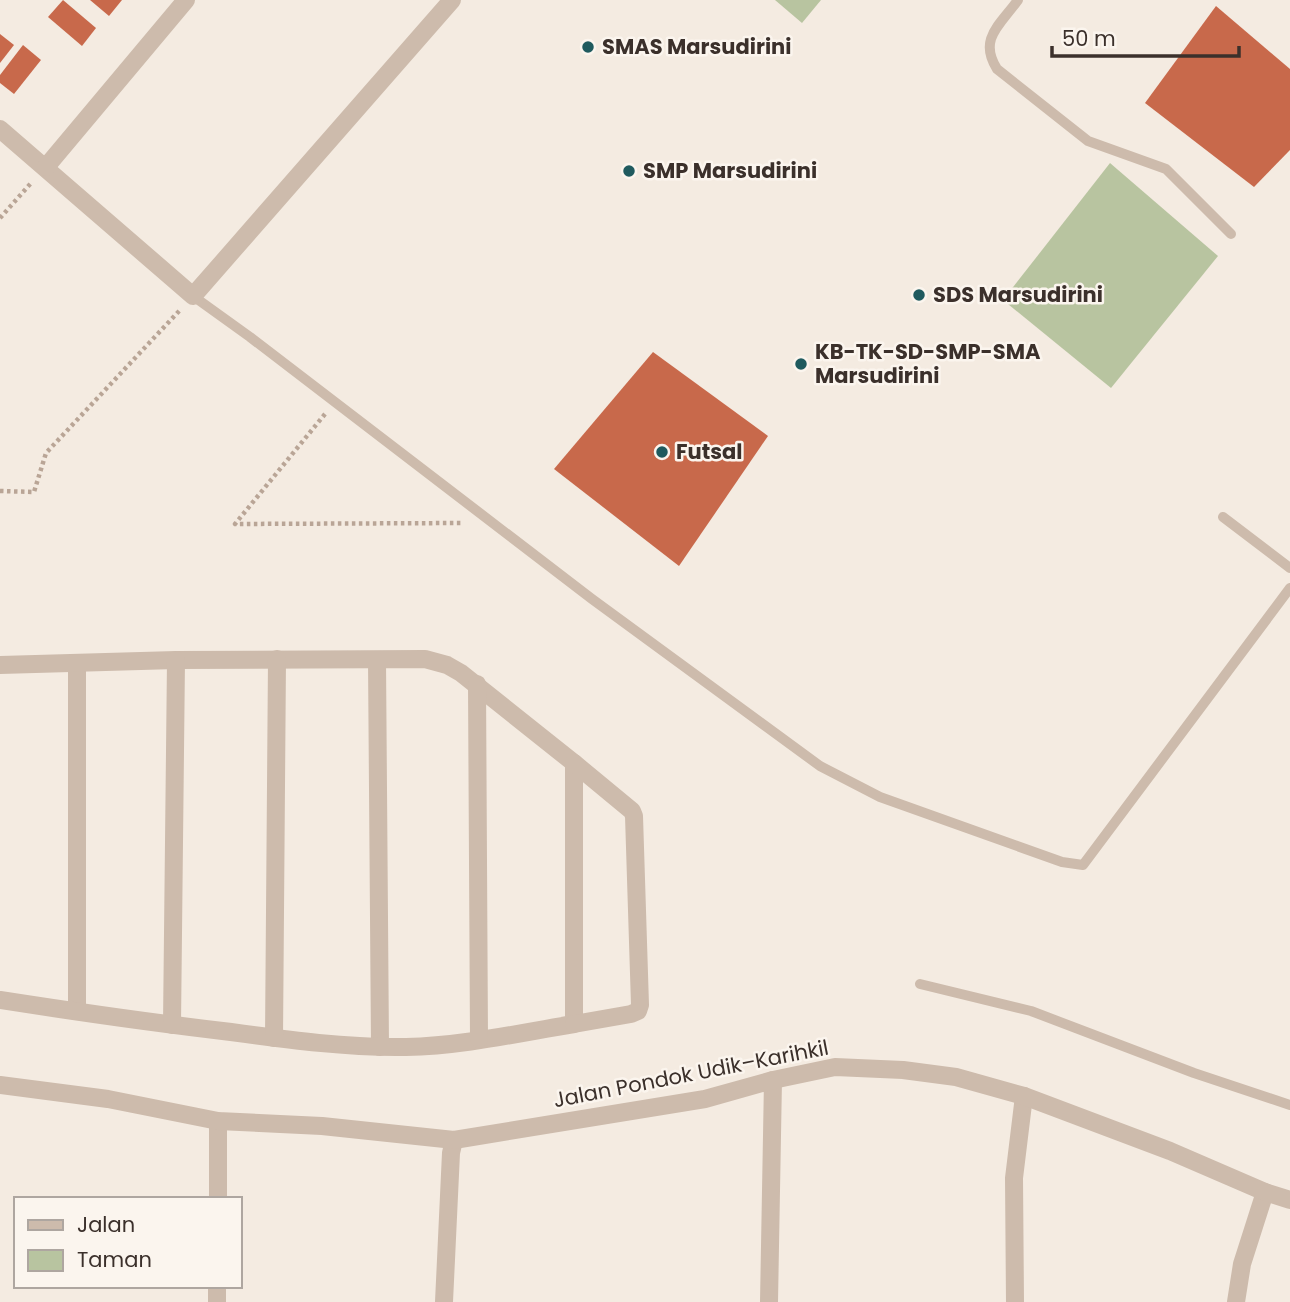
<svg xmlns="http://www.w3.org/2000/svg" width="1290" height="1302" viewBox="0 0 1290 1302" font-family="Poppins,sans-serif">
<rect width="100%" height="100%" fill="#f4ebe1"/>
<!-- green -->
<g fill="#b8c4a0">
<polygon points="775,0 821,0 802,23"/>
<polygon points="1110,163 1218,256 1111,388 1003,300"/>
</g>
<!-- building -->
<g fill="#c8694b">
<polygon points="63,0 96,28 82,46 48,17"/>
<polygon points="90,0 122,0 109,16"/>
<polygon points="1216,6 1290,69 1290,150 1254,187 1145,103"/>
<polygon points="0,34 14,45 0,63"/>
<polygon points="23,45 41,60 14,94 0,83 0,75"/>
<polygon points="653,352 768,436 679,566 554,469"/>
</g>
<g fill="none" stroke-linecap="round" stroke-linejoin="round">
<!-- path -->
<g stroke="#b9a596" stroke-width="4.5" stroke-dasharray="3.5 3.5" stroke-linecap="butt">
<polyline points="0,218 32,182"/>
<polyline points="325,414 235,524 463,523"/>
<polyline points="0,491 34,492 46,453 181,309"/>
</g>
<!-- service -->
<g stroke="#cdbbac" stroke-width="10">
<path d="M1018,0C1000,25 978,39 997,69L1088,141L1166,169L1231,234"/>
<polyline points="193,296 250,337 592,599 820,766 880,797 1062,862 1083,865 1290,588"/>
<polyline points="1223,517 1290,568"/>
<polyline points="920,984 1031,1011 1194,1073 1290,1105"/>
</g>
<!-- minor -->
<g stroke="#cdbbac" stroke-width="18">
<polyline points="0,129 193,296 452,0"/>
<polyline points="46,167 186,0"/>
<polyline points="377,660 380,1047"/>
<polyline points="77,664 77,1011"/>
<path d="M0,665L176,660L425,659L447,665L461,673L574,763V1024C519,1033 462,1046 406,1047C348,1048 289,1040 231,1032C154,1023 77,1012 0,1000"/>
<polyline points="477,684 479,1039"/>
<polyline points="574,763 632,811 634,816 640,1005 638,1011 631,1014 574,1024"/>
<polyline points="172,1025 176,660"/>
<polyline points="274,1038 277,659"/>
<polyline points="218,1199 218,1121"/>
<polyline points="217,1302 217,1286"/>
<polyline points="444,1302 451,1153 454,1140"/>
<polyline points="769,1302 773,1080"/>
<polyline points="1015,1302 1014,1178 1024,1096"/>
<polyline points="1236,1302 1242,1264 1265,1192"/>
</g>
<!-- tertiary -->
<polyline stroke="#cdbbac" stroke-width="18" points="0,1085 108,1099 218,1121 322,1126 454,1140 705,1099 773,1080 835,1067 903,1070 956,1077 1024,1096 1170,1151 1265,1192 1290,1200"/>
</g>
<!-- markers -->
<g fill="#1f5a5e" stroke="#fbf5ee" stroke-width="2.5">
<circle cx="588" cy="47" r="7"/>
<circle cx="629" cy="171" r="7"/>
<circle cx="919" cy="295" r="7"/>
<circle cx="801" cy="364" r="7"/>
<circle cx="662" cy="452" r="7"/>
</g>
<g text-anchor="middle" stroke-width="5" stroke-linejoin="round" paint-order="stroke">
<!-- poi labels -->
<g font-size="21" font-weight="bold" fill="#3b302b" stroke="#fbf5ee" text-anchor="start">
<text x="602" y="54">SMAS Marsudirini</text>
<text x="643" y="178">SMP Marsudirini</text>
<text x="933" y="302">SDS Marsudirini</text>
<text x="815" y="359">KB-TK-SD-SMP-SMA<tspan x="815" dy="24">Marsudirini</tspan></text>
<text x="676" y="459">Futsal</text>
</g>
<!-- street labels -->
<g font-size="21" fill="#3b302b" stroke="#fbf5ee">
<text transform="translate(691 1074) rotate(-11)" y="7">Jalan Pondok Udik–Karihkil</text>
</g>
</g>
<!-- legend -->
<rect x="14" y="1197" width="228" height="91" fill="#fbf5ee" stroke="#aea6a0" stroke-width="2"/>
<rect x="28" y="1220" width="35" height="10" fill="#cdbbac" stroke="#aea6a0" stroke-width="2"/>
<text x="77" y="1232" font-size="21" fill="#3b302b">Jalan</text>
<rect x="28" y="1250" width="35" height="21" fill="#b8c4a0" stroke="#aea6a0" stroke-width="2"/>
<text x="77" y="1267" font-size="21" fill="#3b302b">Taman</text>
<!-- scale -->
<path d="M1052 46v10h187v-10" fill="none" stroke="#3b302b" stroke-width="3.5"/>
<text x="1062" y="46" font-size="21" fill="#3b302b" stroke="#fbf5ee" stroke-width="5" paint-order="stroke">50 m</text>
</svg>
